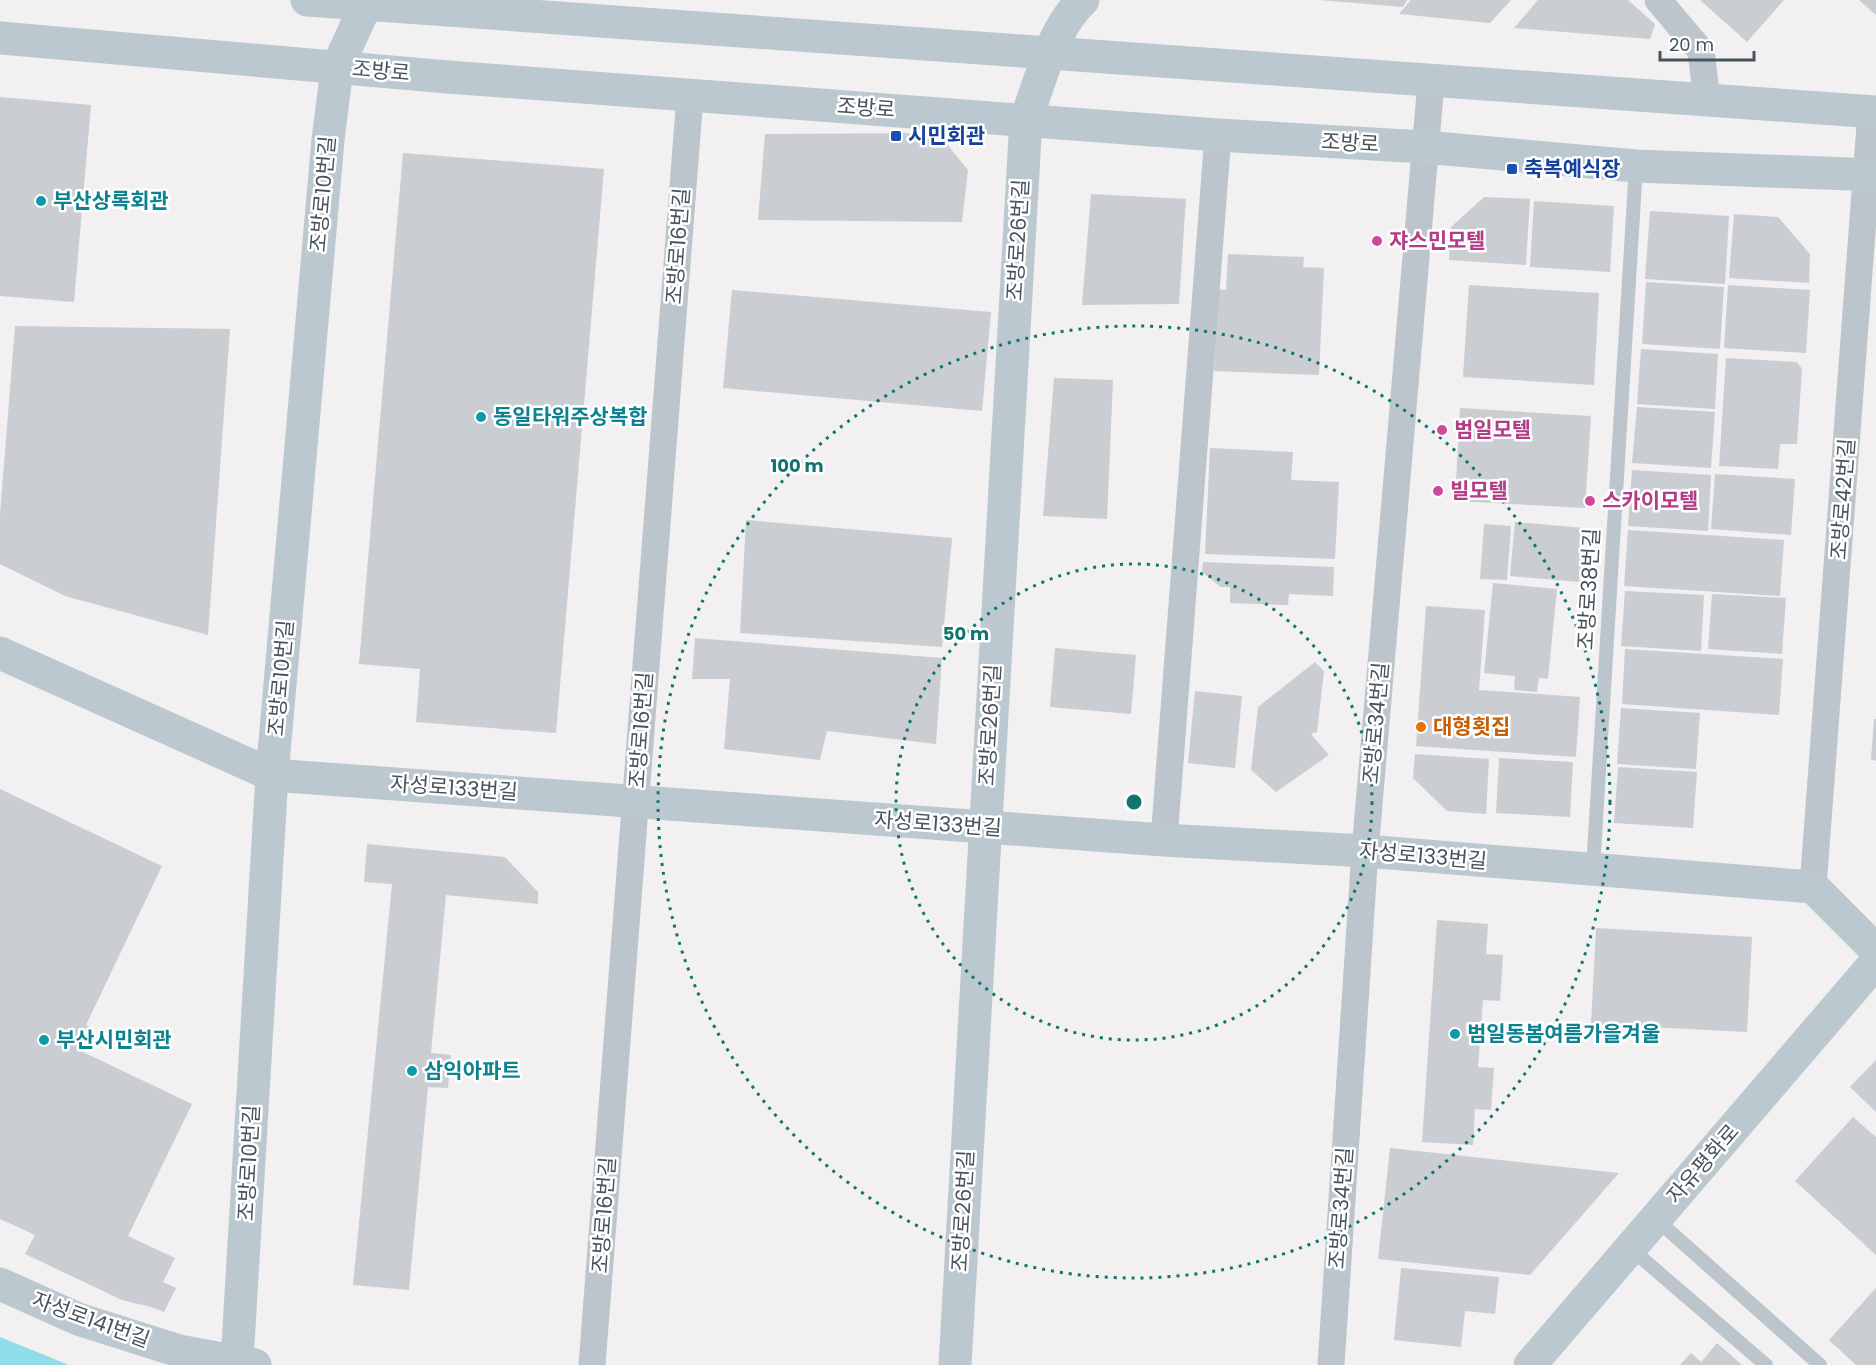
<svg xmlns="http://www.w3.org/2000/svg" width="1876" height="1365" viewBox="0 0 1876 1365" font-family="Poppins,'Noto Sans KR',sans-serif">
<rect width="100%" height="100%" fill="#f2f0f0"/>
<!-- water -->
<polygon fill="#90dce8" points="0,1337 69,1365 0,1365"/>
<!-- building -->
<g fill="#cacdd2">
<polygon points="1319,0 1407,0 1403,7"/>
<polygon points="1411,0 1511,0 1490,23 1399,14"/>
<polygon points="1538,0 1628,0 1655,24 1650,39 1514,28"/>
<polygon points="1700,0 1784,0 1747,42"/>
<polygon points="1859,0 1876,0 1876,15"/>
<polygon points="0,97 91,105 74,302 0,296"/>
<polygon points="938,133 968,170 962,222 758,220 765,134"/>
<polygon points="403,153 604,169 556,733 416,722 420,669 359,664"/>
<polygon points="1091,194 1186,199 1179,304 1082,305"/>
<polygon points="1484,197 1530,199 1526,265 1449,260 1451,227"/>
<polygon points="1534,201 1614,206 1610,272 1530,267"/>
<polygon points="1650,211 1729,216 1725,284 1645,279"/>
<polygon points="1734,214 1778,217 1810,254 1809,283 1729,278"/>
<polygon points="1228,254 1304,257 1303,267 1324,268 1319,375 1214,371 1218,289 1226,290"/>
<polygon points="1646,282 1724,287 1720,349 1642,344"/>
<polygon points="1469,285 1599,293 1594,385 1463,377"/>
<polygon points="1728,285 1810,290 1806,353 1724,348"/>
<polygon points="732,290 991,312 982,411 723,388"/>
<polygon points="15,326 230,329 208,635 65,596 0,564 0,514"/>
<polygon points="1641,349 1718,354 1715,409 1637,404"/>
<polygon points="1726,358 1797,362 1802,369 1797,444 1780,444 1778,469 1719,466"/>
<polygon points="1054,378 1113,380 1107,519 1043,516"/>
<polygon points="1637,407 1715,412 1711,468 1632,463"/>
<polygon points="1460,408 1591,416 1585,508 1455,501"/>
<polygon points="1210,448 1293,452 1291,480 1339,482 1335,559 1205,554"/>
<polygon points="1632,470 1711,475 1708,531 1628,526"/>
<polygon points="1715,474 1795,479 1791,535 1711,529"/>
<polygon points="746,520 952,538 942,647 740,633"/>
<polygon points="1515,522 1584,528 1579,582 1510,576"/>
<polygon points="1484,524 1511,526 1507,580 1480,579"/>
<polygon points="1628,530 1784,540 1780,596 1624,586"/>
<polygon points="1203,562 1334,567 1333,596 1289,594 1288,605 1230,603 1230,587 1221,587 1202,572"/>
<polygon points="1493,583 1557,589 1548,679 1539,678 1537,692 1514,690 1515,676 1484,673"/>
<polygon points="1625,591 1704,595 1701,651 1621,646"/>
<polygon points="1712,594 1786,598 1782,654 1708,649"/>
<polygon points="1426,606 1485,610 1479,690 1580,697 1576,757 1416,746"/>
<polygon points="695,638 942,658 936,744 827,731 820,760 724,749 730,679 692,679"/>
<polygon points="1055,648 1136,655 1131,714 1050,707"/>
<polygon points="1625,649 1783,659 1779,715 1622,704"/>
<polygon points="1315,662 1324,671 1317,732 1311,734 1329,755 1276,792 1251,770 1258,707"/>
<polygon points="1195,691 1242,696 1235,768 1188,763"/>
<polygon points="1621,708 1700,713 1696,769 1617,764"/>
<polygon points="1874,719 1876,719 1876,761 1871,759"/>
<polygon points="1415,754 1489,759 1486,814 1447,811 1413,778"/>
<polygon points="1499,758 1573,762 1570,817 1496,813"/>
<polygon points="1618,767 1697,772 1693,828 1614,823"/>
<polygon points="0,789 162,866 86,1025 94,1029 83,1052 192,1104 128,1236 175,1258 163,1282 176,1288 164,1312 151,1307 122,1300 25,1254 35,1235 0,1219"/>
<polygon points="367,844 505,857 538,892 538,904 446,895 431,1053 451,1055 448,1088 428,1087 409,1290 353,1285 392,884 364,882"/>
<polygon points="1437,920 1488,924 1486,954 1503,955 1500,1001 1483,1000 1478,1067 1494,1068 1491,1110 1475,1109 1473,1145 1422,1142"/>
<polygon points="1596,928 1752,937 1747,1032 1591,1024"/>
<polygon points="1876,1060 1876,1112 1850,1087"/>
<polygon points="1853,1117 1876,1137 1876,1255 1795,1181"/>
<polygon points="1390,1148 1619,1173 1530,1275 1378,1259"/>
<polygon points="1401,1268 1499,1277 1495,1314 1465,1311 1461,1347 1394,1340"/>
<polygon points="1876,1288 1876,1365 1856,1365 1829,1340"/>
<polygon points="1717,1343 1742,1365 1680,1365 1691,1353 1701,1362"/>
</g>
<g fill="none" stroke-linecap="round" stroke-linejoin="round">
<!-- lane -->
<g stroke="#bcc5cc" stroke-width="14">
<polyline points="1593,869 1636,166"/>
<polyline points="1656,1219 1820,1365"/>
<polyline points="1630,1248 1766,1365"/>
</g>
<!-- street -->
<g stroke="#bcc5cc" stroke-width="27">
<polyline points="1658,0 1701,51 1707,100"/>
<polyline points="1164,840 1218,135"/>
<polyline points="1813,887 1871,112"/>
<polyline points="592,1365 690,96"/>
<polyline points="1331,1365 1365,851 1431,82"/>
</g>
<!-- secondary -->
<g stroke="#bcc8d0" stroke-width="33">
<polyline points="307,0 1876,112"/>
<polyline points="0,38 448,77 1218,135 1424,147 1636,166 1876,175"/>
<polyline points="0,653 272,775 1164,840 1365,851 1813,887 1876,950"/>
<polyline points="0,1284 78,1319 179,1351 255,1365"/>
<polyline points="237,1361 272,775 328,140 337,68 368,0"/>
<path d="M955,1365L1026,119C1041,80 1052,29 1083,0"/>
<polyline points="1530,1365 1876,962"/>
</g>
</g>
<!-- distance rings -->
<g fill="none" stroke="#0f766e" stroke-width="3" stroke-dasharray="3 6">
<circle cx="1134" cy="802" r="238"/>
<circle cx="1134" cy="802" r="476"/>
</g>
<!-- markers -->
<g fill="#1a4fb4" stroke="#fff" stroke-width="2">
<rect x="890" y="130" width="12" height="12" rx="3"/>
<rect x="1506" y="163" width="12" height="12" rx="3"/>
</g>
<g fill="#0f9aa8" stroke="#fff" stroke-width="2">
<circle cx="41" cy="201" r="6"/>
<circle cx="481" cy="417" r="6"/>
<circle cx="1455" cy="1034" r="6"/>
<circle cx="44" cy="1040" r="6"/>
<circle cx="412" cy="1071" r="6"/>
</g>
<g fill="#d1479c" stroke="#fff" stroke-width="2">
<circle cx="1377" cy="241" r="6"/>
<circle cx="1442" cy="430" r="6"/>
<circle cx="1438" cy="491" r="6"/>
<circle cx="1590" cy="501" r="6"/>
</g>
<circle fill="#e8710a" stroke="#fff" stroke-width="2" cx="1421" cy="727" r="6"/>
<g text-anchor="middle" stroke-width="5" stroke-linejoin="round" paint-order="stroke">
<!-- street labels -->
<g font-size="21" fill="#48545c" stroke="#fff">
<text transform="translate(381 71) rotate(5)" y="7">조방로</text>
<text transform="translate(866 108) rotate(4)" y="7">조방로</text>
<text transform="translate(1350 143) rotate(3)" y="7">조방로</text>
<text transform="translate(323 194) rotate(-85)" y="7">조방로10번길</text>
<text transform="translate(1018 240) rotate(-87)" y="7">조방로26번길</text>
<text transform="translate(678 246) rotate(-86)" y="7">조방로16번길</text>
<text transform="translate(1843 499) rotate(-86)" y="7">조방로42번길</text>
<text transform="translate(1589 589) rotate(-87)" y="7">조방로38번길</text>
<text transform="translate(281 678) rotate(-85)" y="7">조방로10번길</text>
<text transform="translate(1376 723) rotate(-85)" y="7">조방로34번길</text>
<text transform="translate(990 725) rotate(-87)" y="7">조방로26번길</text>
<text transform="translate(641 730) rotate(-86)" y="7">조방로16번길</text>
<text transform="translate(454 788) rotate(4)" y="7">자성로133번길</text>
<text transform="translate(938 824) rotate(4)" y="7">자성로133번길</text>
<text transform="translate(1423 856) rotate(5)" y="7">자성로133번길</text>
<text transform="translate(249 1163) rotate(-87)" y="7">조방로10번길</text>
<text transform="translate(1703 1164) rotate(-49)" y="7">자유평화로</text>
<text transform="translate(1341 1208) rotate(-86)" y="7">조방로34번길</text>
<text transform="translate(963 1211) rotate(-87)" y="7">조방로26번길</text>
<text transform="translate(604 1215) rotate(-86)" y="7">조방로16번길</text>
<text transform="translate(91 1320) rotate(20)" y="7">자성로141번길</text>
</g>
<!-- transit labels -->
<g font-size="21" font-weight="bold" fill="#164399" stroke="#fff" text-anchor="start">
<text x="908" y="143">시민회관</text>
<text x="1524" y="176">축복예식장</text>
</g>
<!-- culture labels -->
<g font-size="21" font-weight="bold" fill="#0d838f" stroke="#fff" text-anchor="start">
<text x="53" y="208">부산상록회관</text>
<text x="493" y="424">동일타워주상복합</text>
<text x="1467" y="1041">범일동봄여름가을겨울</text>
<text x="56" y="1047">부산시민회관</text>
<text x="424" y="1078">삼익아파트</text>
</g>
<!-- hotel labels -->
<g font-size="21" font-weight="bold" fill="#b23c85" stroke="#fff" text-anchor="start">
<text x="1389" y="248">쟈스민모텔</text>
<text x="1454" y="437">범일모텔</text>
<text x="1450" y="498">빌모텔</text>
<text x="1602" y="508">스카이모텔</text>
</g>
<!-- food labels -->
<g font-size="21" font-weight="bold" fill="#c56008" stroke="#fff" text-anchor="start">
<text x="1433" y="734">대형횟집</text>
</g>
</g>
<circle cx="1134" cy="802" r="9" fill="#0f766e" stroke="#fff" stroke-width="3"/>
<g font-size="18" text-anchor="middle" font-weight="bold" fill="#0f766e" stroke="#fff" stroke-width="5" stroke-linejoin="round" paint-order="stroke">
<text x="797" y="472">100 m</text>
<text x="966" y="640">50 m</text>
</g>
<!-- scale -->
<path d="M1660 51v9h94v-9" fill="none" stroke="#48545c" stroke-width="3"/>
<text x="1669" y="51" font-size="18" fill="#48545c" stroke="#ffffff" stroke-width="4.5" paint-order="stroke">20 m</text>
</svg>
